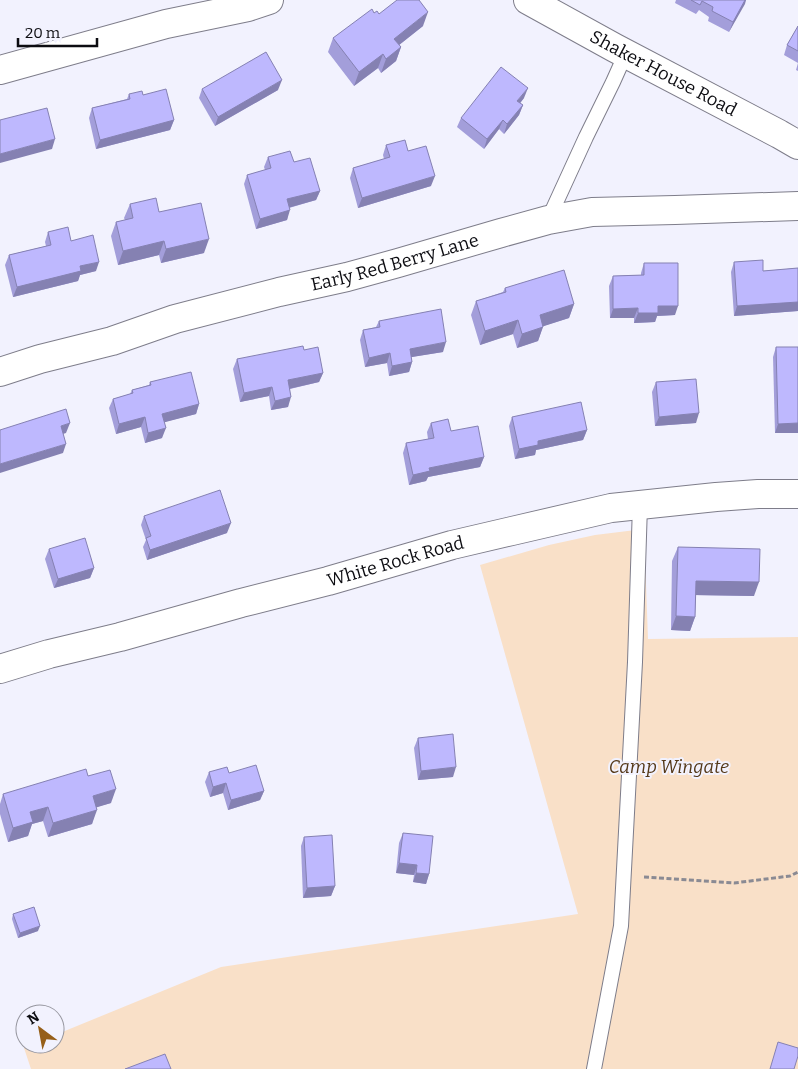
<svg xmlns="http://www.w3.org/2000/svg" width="798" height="1069" viewBox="0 0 798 1069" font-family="Bitter,serif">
<rect width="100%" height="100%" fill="#f2f2fe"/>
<!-- green -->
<polygon fill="#f9e0c8" points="644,529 648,639 798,637 798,1069 31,1069 24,1048 33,1044 55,1044 55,1035 221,967 578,914 480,565 549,545 595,535"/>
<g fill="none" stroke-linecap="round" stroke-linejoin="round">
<!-- service casing -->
<g stroke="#7e7d8a" stroke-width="16">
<g id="service">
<polyline points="548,220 586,137 613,82 626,53"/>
<polyline points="594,1069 621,926 635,662 640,505"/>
</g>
</g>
<!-- minor casing -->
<g stroke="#7e7d8a" stroke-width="30">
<g id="minor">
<path id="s1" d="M528,0L615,48L779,134L798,145"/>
<polyline points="0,70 166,24 248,7 269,0"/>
<path id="s2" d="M0,372L40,359L112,341L175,319L279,292L347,277L398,263L501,233L548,220L592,212L675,210L798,206"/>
</g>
</g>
<!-- tertiary casing -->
<g stroke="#7e7d8a" stroke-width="30">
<g id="tertiary">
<path id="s3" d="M0,669L49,654L120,637L241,603L328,581L452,545L512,531L611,508L716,497L758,494H798"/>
</g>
</g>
<!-- path -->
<polyline stroke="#8a8a93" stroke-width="3" stroke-dasharray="5 2.5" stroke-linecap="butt" points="644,877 734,883 790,876 798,872"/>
<!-- service -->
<use href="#service" stroke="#fff" stroke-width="14"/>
<!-- minor -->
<use href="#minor" stroke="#fff" stroke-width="28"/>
<!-- tertiary -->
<use href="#tertiary" stroke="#fff" stroke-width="28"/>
</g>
<!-- wall -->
<g fill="#a39eda">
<polygon points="676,0 746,0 729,32 708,21 709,17 699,10 696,14 675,3"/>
<polygon points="374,13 423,26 399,45 401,47 396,61 381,73 378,68 354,86 328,52 333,38"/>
<polygon points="798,26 798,63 784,55 787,45"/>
<polygon points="798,63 798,71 796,70"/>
<polygon points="202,89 278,90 215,126 199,98"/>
<polygon points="129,94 174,120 170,130 96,149 89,118 92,108 127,99"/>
<polygon points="524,98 520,103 523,105 519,115 504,134 499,129 484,149 457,127 461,118"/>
<polygon points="386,145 408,151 431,186 358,208 350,178 353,168 384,159 383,155"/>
<polygon points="268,157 294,162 320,191 316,200 289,208 287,220 256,229 244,184 247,175 265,170 264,167"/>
<polygon points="130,204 159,212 204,253 161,263 159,255 118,265 111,236 116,222 125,220 124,218"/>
<polygon points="48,232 71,241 96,271 80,275 78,281 13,297 5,265 9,255 46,246 45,242"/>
<polygon points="734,262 763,271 798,268 798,311 734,316 731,272"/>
<polygon points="644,263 675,315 657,316 655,322 634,323 634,318 610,318 609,286 613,276 641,275 641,273"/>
<polygon points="505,288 574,304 569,318 543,326 538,341 517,348 513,334 480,345 471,315 476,301 503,292"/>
<polygon points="379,321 443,352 411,357 412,362 409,372 389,376 387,363 365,367 360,340 363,330 376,327"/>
<polygon points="776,347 798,433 775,433 773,357"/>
<polygon points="304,350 323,373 319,382 290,389 288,407 271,410 269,396 240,402 233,369 237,359"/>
<polygon points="150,382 199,404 196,414 164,422 162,438 145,443 141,427 116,434 109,408 113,399 130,394 132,390 149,385"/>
<polygon points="656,382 696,423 655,426 652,392"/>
<polygon points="512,417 587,430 583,440 536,450 535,455 515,459 509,426"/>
<polygon points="431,423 451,431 484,457 480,467 428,477 426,481 409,485 403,453 406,443 428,439 427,432"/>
<polygon points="144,516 227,533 147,560 143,547 146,540 141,525"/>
<polygon points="678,547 754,596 696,595 695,617 690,631 671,630 672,561"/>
<polygon points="49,549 94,568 90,578 54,588 45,559"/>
<polygon points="418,738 453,777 418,780 414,748"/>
<polygon points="209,772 229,773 264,791 260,800 228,810 223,793 210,797 205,782"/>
<polygon points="88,776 111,803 96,807 92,824 48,837 43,821 32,824 28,836 8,842 0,814 0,804 3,794"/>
<polygon points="403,833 429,874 426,884 413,882 414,875 396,873 399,843"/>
<polygon points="304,837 335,886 331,896 303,898 301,846"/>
<polygon points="13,914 38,931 18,938 12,919"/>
</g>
<!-- shaded-wall -->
<g fill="#8581b2">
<polygon points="745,0 746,0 745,4 729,32 733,22"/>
<polygon points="428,12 423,26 389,53 394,39"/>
<polygon points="401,47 396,61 381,73 386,59"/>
<polygon points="383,54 378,68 354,86 359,72"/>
<polygon points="282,80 278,90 215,126 218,117"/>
<polygon points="528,88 524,98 514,111 517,101"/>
<polygon points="523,105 519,115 504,134 507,124"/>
<polygon points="174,120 170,130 96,149 100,140"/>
<polygon points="503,120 499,129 484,149 487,139"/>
<polygon points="55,139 52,149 0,163 0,154"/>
<polygon points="435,176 431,186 358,208 362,198"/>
<polygon points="320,191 316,200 284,209 287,199"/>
<polygon points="290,210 287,220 256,229 260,219"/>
<polygon points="209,239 204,253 161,263 166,249"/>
<polygon points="164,241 159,255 118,265 123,251"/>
<polygon points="99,262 96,271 80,275 78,281 13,297 17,287 80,266"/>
<polygon points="798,302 798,311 734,316 737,306"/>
<polygon points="574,304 569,318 535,329 540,315"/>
<polygon points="658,306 678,306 675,315 657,316 655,322 634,323 638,313"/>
<polygon points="638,308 634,318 610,318 613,309"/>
<polygon points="518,320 513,334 480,345 485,331"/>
<polygon points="543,327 538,341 517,348 522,334"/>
<polygon points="446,342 443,352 406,358 410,349"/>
<polygon points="390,353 387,363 365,367 369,358"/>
<polygon points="412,362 409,372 389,376 392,366"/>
<polygon points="323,373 319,382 284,390 288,380"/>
<polygon points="272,387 269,396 240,402 244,393"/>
<polygon points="291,397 288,407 271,410 275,401"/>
<polygon points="199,404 196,414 158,424 162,414"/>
<polygon points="699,413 696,423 655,426 659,417"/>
<polygon points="145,417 141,427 116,434 119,424"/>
<polygon points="70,423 66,433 57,436 61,426"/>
<polygon points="798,423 798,433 775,433 778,424"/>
<polygon points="166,428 162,438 145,443 148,433"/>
<polygon points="587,430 583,440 536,450 535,455 515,459 519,449 538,441"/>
<polygon points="66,444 63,453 0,473 0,464"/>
<polygon points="484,457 480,467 428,477 426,481 409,485 413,475 429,468"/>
<polygon points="231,523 227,533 147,560 150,550"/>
<polygon points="94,568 90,578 54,588 58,579"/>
<polygon points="696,581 759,582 754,596 691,595"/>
<polygon points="676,616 695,617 690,631 671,630"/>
<polygon points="456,767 453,777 418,780 421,771"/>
<polygon points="226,783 223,793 210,797 213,787"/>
<polygon points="116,789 111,803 88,810 93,796"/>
<polygon points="264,791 260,800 228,810 231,800"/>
<polygon points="48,807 43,821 32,824 28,836 8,842 13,828 30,812"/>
<polygon points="97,810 92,824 48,837 53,823"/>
<polygon points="399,863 417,865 414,875 396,873"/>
<polygon points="416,873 429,874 426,884 413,882"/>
<polygon points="335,886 331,896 303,898 307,888"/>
<polygon points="40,926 38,931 18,938 20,933"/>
</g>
<!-- building -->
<g fill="#beb8fe" stroke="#8581b2">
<polygon points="397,0 419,0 428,12 394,39 401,47 386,59 383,54 359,72 333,38 372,9 374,13 377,11 379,14"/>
<polygon points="691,0 745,0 733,22 712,11 713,7 702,1 700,5"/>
<polygon points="798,26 798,51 787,45"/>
<polygon points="266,52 282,80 218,117 202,89"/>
<polygon points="501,67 528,88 517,101 523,105 507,124 503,120 487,139 461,118"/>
<polygon points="166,89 174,120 100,140 92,108 130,99 129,94 142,91 143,95"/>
<polygon points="47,108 55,139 0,154 0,120"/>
<polygon points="405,140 408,151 426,146 435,176 362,198 353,168 390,157 386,145"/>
<polygon points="290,151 294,162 310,158 320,191 287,199 290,210 260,219 247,175 271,168 268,157"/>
<polygon points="156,198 159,212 201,203 209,239 166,249 164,241 123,251 116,222 133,218 130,204"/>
<polygon points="68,227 71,241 93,235 99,262 80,266 81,271 17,287 9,255 51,245 48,232"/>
<polygon points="763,260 763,271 798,268 798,302 737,306 734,262"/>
<polygon points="644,263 678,263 678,306 658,306 658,313 638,313 638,308 613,309 613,276 644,275"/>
<polygon points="564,270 574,304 540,315 543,327 522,334 518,320 485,331 476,301 506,292 505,288"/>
<polygon points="441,309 446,342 410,349 412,362 392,366 390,353 369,358 363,330 380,327 379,321"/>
<polygon points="303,346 304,350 318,347 323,373 288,380 291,397 275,401 272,387 244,393 237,359"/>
<polygon points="776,347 798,347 798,423 778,424"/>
<polygon points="191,372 199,404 162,414 166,428 148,433 145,417 119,424 113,399 133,393 132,390 151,385 150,382"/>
<polygon points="696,379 699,413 659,417 656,382"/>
<polygon points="581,402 587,430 538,441 538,445 519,449 512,417"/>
<polygon points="66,409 70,423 61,426 66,444 0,464 0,430"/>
<polygon points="448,419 451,431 478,426 484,457 429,468 430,471 413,475 406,443 434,438 431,423"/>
<polygon points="220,490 231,523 150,550 146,538 151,536 144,516"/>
<polygon points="85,538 94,568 58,579 49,549"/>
<polygon points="678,547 760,549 759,582 696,581 695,617 676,616"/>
<polygon points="453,734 456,767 421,771 418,738"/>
<polygon points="256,765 264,791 231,800 226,783 213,787 209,772 227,767 229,773"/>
<polygon points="86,769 88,776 110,770 116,789 93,796 97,810 53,823 48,807 30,812 33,822 13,828 3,794"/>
<polygon points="403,833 433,836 429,874 416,873 417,865 399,863"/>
<polygon points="332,835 335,886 307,888 304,837"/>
<polygon points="34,907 40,926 20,933 13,914"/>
<polygon points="778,1042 798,1048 798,1056 794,1069 770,1069"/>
<polygon points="165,1054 171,1069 125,1069"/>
</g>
<g text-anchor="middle" stroke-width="4" stroke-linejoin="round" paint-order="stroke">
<!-- street labels -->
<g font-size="18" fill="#0c0c11" stroke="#f2f2fe">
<text dy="6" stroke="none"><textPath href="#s1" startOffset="154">Shaker House Road</textPath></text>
<text dy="6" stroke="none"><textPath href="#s2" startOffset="410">Early Red Berry Lane</textPath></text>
<text dy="6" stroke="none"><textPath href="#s3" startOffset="410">White Rock Road</textPath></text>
</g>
<!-- park labels -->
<g font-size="18" font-style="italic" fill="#543818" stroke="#f2f2fe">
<text x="669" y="773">Camp Wingate</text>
</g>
</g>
<!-- north arrow -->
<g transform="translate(40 1029) rotate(328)"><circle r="24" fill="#f2f2fe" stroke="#96969f"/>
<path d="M0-4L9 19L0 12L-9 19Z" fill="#965f19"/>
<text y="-8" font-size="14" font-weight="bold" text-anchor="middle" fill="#0c0c11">N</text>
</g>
<!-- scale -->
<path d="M18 38v8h79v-8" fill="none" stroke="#0c0c11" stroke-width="2.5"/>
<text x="25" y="38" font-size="15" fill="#0c0c11" stroke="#f2f2fe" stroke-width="4" paint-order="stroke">20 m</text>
</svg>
